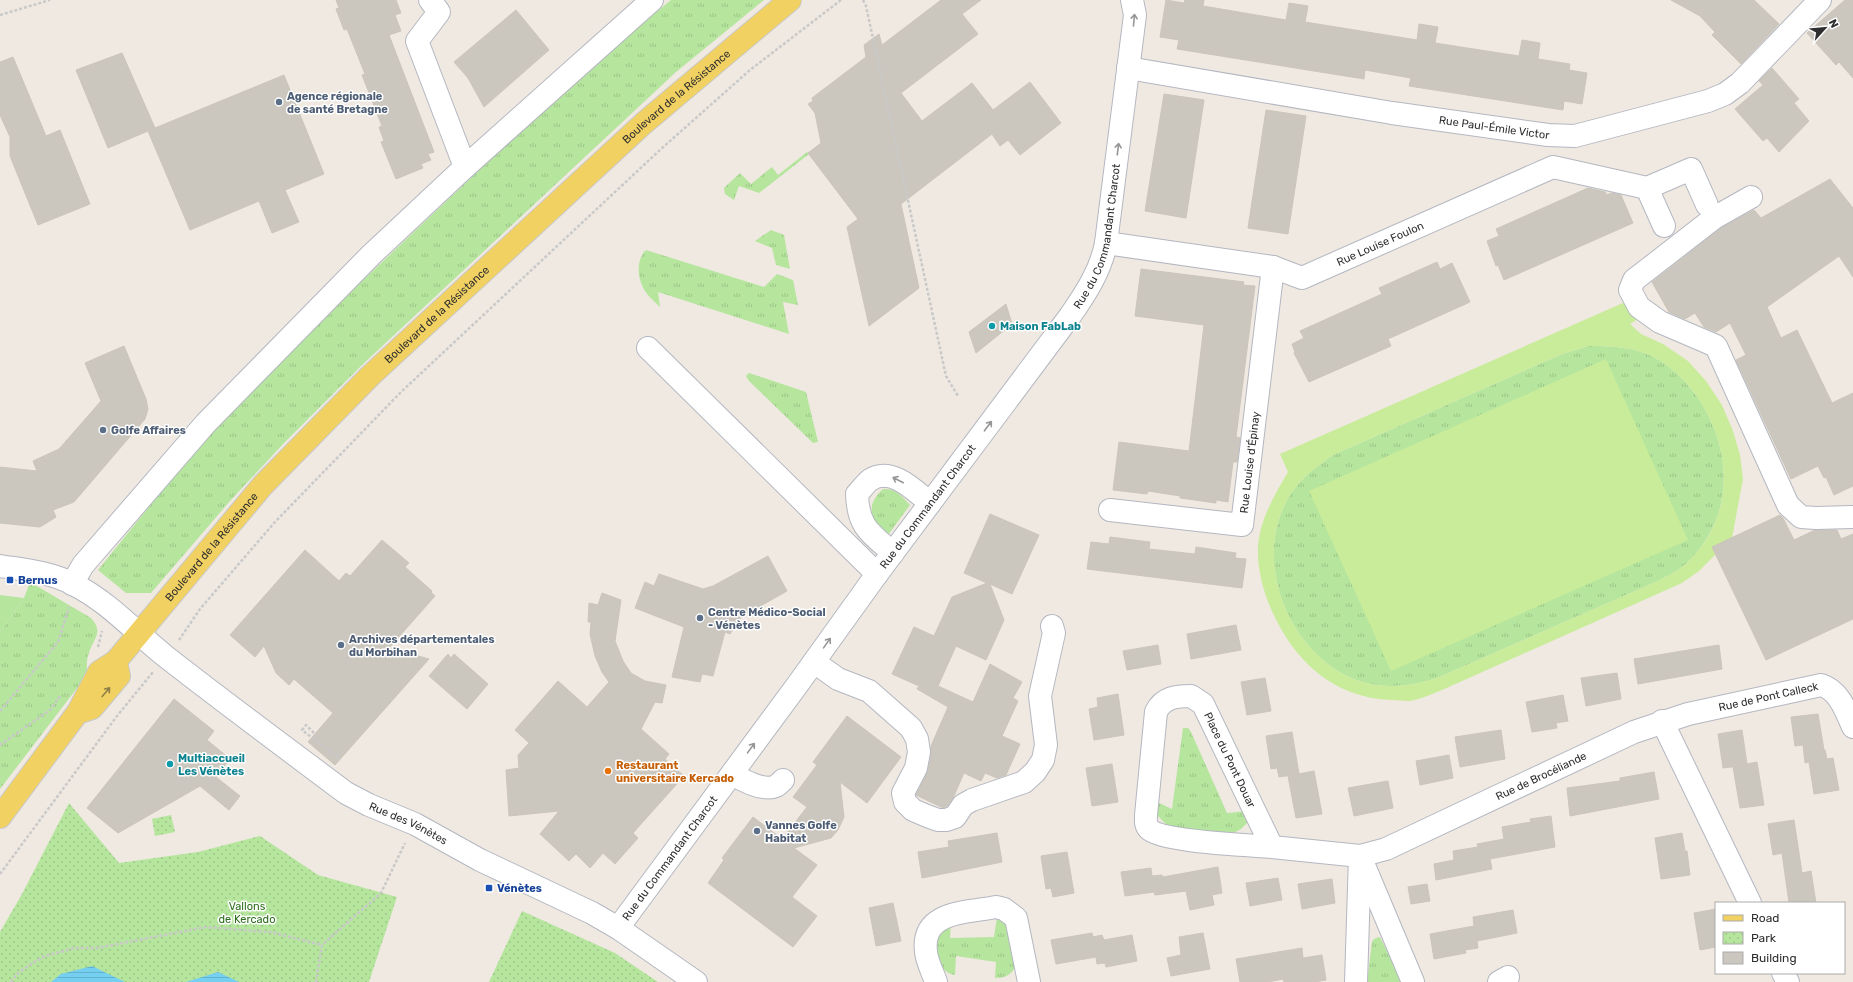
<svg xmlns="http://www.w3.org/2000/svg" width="1853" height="982" viewBox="0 0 1853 982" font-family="Rubik,sans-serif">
<defs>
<pattern id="grass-tufts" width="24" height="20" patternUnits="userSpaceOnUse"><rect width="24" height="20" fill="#b6e59e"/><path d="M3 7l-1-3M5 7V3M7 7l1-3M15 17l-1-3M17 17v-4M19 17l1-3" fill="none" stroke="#9dc588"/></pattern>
<pattern id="park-dots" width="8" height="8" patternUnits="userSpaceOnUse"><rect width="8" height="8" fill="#b6e59e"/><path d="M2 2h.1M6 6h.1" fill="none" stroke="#9dc588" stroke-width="1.8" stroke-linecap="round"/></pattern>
<pattern id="water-rules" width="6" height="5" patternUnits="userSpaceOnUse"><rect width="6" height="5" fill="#75cff0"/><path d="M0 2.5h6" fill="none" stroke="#66b2ce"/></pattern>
</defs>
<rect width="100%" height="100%" fill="#efe9e1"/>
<!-- grass -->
<g fill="url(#grass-tufts)">
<polygon points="671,0 764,0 676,72 362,365 284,443 230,501 151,593 126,593 98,570 190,456 245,396 324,317 492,158 637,28"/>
<polygon points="807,152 809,154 759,193 739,186 734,200 725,194 724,188 740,173 751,184 772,167 778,175"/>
<polygon points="771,230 784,235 790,269 776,265 772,248 755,241"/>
<path d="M646,250L764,287L777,274L793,280L798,305L783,302L789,334L658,292L660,307C654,301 645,294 642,285C637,275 637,258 646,250Z"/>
<path d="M1589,346C1614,346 1640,347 1662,362C1683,376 1699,396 1710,419C1733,467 1728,522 1689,561C1680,570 1669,575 1658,581L1437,678C1412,686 1388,689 1362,682C1293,660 1252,567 1286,502C1297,481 1314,468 1333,455L1562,354Z"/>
<polygon points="749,373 806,392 818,442 813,443 749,381 746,376"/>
<path d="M883,489C895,488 902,496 910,505L888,535C871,521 864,506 883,489Z"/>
<path d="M30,582L91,618C104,633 94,637 89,653C86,659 87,668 87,675L0,789V632L24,598Z"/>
<polygon points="1183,728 1188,728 1191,732 1227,813 1247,811 1248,822 1241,829 1228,836 1170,828 1157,815 1157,802 1172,809"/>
<path d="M997,917L1008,922L1016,965C1012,975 1005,978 995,978L996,962L956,956L955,975C934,972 936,945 939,929L951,921L950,938L994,937Z"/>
<polygon points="1379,937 1381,939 1402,982 1367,982 1372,942 1374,939"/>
</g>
<!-- park -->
<g fill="url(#park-dots)">
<polygon points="69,803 119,863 198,852 260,836 318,875 397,897 369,982 0,982 0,932 22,894"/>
<polygon points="171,815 175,832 155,836 152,819"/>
<polygon points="522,911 615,953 658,982 489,982"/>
</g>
<!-- garden -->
<polygon fill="#b6e59e" points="0,595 24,598 0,632"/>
<!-- pitch -->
<g fill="#c9ec9a" fill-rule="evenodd">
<path d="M1632,299L1643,316L1630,324L1641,334L1663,344L1688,361L1706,381L1722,405L1733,431L1740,455L1743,479L1732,538L1699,571L1682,583L1442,690C1432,694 1421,699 1410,701C1405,701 1398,700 1392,700C1333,698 1294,661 1271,609C1263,590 1257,568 1258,547C1260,519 1274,496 1288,472L1280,454ZM1589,346C1614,346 1640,347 1662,362C1683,376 1699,396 1710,419C1733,467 1728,523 1689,561C1680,570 1669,575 1658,581L1437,678C1412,686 1388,689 1362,682C1293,660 1252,567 1286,502C1297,481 1314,468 1333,455L1562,354Z"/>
<polygon points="1606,359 1688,540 1391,671 1309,491"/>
</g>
<!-- water -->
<g fill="url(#water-rules)">
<polygon points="92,966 125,982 51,982 61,974"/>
<polygon points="218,972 239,982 186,982"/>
</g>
<!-- building -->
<g fill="#cbc7bf" stroke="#cbc5ba">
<polygon points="336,0 396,0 401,13 395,15 401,31 389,35 434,152 428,154 431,160 421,164 423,168 396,179 381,142 384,141 379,127 382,126 362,75 365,74 347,29 344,30 336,9 339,8"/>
<polygon points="941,0 981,0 962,14 978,34 901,93 922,121 972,83 993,110 1030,82 1061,123 1020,155 1008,140 1000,146 992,134 901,204 919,288 869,326 847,227 858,219 808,153 821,143 815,113 808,104 813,101 812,98 866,57 864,45 879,34 882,45"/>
<polygon points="1166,0 1184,3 1185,0 1204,0 1203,6 1286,20 1289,3 1308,6 1305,22 1417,40 1419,24 1438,27 1435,43 1519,56 1522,40 1540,43 1538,59 1570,64 1569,70 1587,73 1582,104 1564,101 1563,110 1409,86 1411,78 1365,70 1364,79 1177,49 1179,40 1160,37"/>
<polygon points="1671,0 1754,0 1779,24 1741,64 1712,35 1715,32 1700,16"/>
<polygon points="1845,0 1853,0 1853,78 1839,62 1836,65 1807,33"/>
<polygon points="516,10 549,50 484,107 468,78 454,62"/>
<polygon points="122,53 155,128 284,75 324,174 285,190 299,222 272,233 259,201 190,230 148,131 108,148 76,70"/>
<polygon points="13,57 46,136 60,130 90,204 38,225 10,156 10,137 0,115 0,62"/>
<polygon points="1772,68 1799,99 1794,103 1809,121 1779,152 1767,138 1763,141 1735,109 1763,85 1759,81"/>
<polygon points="1164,94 1204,100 1186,218 1145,211"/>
<polygon points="1266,110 1306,116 1288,234 1248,228"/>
<polygon points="1830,179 1853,208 1853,277 1839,256 1767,307 1781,338 1797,330 1832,403 1853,393 1853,486 1834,495 1826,477 1824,478 1818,466 1791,479 1736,360 1746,355 1730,323 1716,332 1704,327 1695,313 1685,319 1669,312 1652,282 1721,228 1754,210 1761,218"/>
<polygon points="1588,188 1605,192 1607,195 1611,193 1621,195 1633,223 1504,280 1498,265 1496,266 1487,241 1499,236 1496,229"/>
<polygon points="1437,262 1440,269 1452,263 1470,302 1388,339 1391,346 1309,382 1294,353 1295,352 1292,344 1304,338 1300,331 1382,294 1379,288"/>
<polygon points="1141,269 1244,282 1243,285 1255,286 1236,437 1240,438 1237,462 1233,462 1228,502 1216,500 1216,503 1180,498 1180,496 1148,491 1147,494 1113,490 1119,442 1189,451 1204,325 1135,316"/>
<polygon points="1006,304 1012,324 976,353 969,332"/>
<polygon points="124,346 146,399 148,409 145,419 74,502 53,510 56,517 40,527 0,523 0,467 37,471 33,461 59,449 101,401 85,363"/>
<polygon points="990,514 1039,535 1012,594 990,584 1004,620 986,660 956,646 938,686 973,702 990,664 1022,682 1013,698 1018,701 1002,736 1020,744 1006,775 997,778 985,773 981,781 964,773 953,798 947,806 943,808 916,795 928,771 931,754 931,746 948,707 917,689 919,686 892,674 914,627 934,636 952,597 987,583 964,573"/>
<polygon points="1780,515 1783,518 1794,540 1815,530 1837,530 1841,539 1853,534 1853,619 1766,660 1712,547"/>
<polygon points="1110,537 1150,542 1149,549 1195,554 1196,547 1236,553 1235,558 1246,559 1242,588 1087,569 1091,542 1109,544"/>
<polygon points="382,540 409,563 405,567 432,591 431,592 435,596 389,648 429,659 335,765 308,742 333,713 294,679 289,685 276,673 264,646 255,657 230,635 305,550 339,581 346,573 350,576"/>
<polygon points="768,556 787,591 741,617 730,634 725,632 713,676 702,674 700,682 672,677 684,627 635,608 645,582 654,586 659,574 703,589 713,586"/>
<polygon points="602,593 621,600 615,641 623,661 631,673 645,681 666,685 662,703 655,702 641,729 669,754 665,759 684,776 633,833 638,838 615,864 603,853 590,868 576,854 569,861 540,834 559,811 509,816 506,770 519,768 518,755 529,743 515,730 558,681 587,707 609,682 602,672 595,656 590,634 591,622 588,622 589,603 598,605"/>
<polygon points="1236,625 1241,650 1191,659 1187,634"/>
<polygon points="1158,645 1161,664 1127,670 1123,651"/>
<polygon points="1719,645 1722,669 1638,684 1634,659"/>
<polygon points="448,654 451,658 454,654 488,684 467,709 429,676"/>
<polygon points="1617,673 1621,699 1586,706 1581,678"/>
<polygon points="1265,678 1271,711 1247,715 1241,682"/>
<polygon points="1118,694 1124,735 1094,740 1089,709 1098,707 1097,698"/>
<polygon points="1563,695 1568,721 1556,723 1557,728 1532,732 1526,702"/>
<polygon points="174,699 214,731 207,740 230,759 216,777 240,796 229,810 200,786 118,833 87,808"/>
<polygon points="1818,714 1824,750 1825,750 1827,759 1833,758 1839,790 1814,794 1809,762 1805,763 1803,745 1795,746 1791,717"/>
<polygon points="847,716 901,757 867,803 840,782 844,817 838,830 831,838 794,848 817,865 792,897 817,916 793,947 708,883 724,860 722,858 753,817 782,839 807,807 793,797 817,765 813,762"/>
<polygon points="1501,730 1505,759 1460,767 1455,737"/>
<polygon points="1742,730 1747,764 1757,762 1764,805 1740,808 1733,767 1739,766 1723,768 1718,734"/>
<polygon points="1292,732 1299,774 1279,777 1277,768 1271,769 1266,736"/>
<polygon points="1449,755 1453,778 1420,785 1416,761"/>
<polygon points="1112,764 1118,802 1092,806 1086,768"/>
<polygon points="1314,771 1322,814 1296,818 1288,776"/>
<polygon points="1654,772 1659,799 1570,816 1567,788 1620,781 1620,778"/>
<polygon points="1388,781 1393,808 1354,816 1348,788"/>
<polygon points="1551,816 1555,847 1490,859 1492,869 1436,880 1434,864 1454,860 1453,851 1478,847 1477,844 1504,839 1502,827 1531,822 1530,819"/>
<polygon points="1794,820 1802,873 1811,871 1816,903 1789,903 1782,853 1773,855 1768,824"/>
<polygon points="997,833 1002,862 922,878 918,852 949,847 948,841"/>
<polygon points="1682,833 1685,851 1687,851 1690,875 1661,879 1655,838"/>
<polygon points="1067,852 1074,893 1053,897 1051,888 1046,889 1041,856"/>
<polygon points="1218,867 1222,893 1212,895 1214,905 1190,910 1186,891 1155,895 1154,892 1125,896 1121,872 1151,868 1152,876 1162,875 1163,877"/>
<polygon points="1278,878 1282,900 1250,906 1246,883"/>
<polygon points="1332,879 1335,903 1302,909 1298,884"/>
<polygon points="1427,884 1430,901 1411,904 1408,887"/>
<polygon points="893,903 901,941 876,946 869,908"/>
<polygon points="1716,909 1716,947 1700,950 1694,913"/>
<polygon points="1513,910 1517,933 1477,941 1478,948 1465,950 1466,953 1434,959 1430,934 1474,926 1473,917"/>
<polygon points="1092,933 1093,937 1102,935 1104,940 1132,935 1137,961 1106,967 1105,963 1097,964 1096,957 1056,964 1051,940"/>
<polygon points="1203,933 1210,969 1171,976 1167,958 1181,955 1179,937"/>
<polygon points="1302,948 1303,958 1322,955 1326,980 1315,982 1284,982 1283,979 1268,982 1240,982 1236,959"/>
</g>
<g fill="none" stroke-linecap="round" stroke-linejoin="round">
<!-- minor casing -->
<g stroke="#b4b7c1" stroke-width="24">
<g id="minor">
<polyline points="430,0 439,12 417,41 465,167"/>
<path id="s1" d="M1128,68L1392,113L1548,135L1575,136L1708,101L1725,94L1740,83L1820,0"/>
<polyline points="1647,188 1691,169 1707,205"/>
<polyline points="1751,197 1714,218 1634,280 1630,290 1639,307 1660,322 1716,346 1788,505 1801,517 1816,518 1853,517"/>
<path id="s2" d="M1106,243L1273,267L1302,278L1553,167L1647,188L1664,226"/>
<polyline points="648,348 877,574"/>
<path id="s3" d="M1110,510L1242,525L1273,267"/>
<path d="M893,553C870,533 858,527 857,494C861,490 865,484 870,480C891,466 914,490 930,503"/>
<path id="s4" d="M0,566C26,570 50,572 73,584C109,602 134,631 165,656C225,703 286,748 346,793L369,805L415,824L480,860L592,913L618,928L696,982"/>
<polyline points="72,584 83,565 206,423 371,255 465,167 652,0"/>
<polyline points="814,662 838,679 869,691 911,728 917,739 919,752 916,768 903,793 905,802 913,810 927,816 938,820 946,820 955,817 963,805 972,800 1024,782 1035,772 1043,760 1046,745 1040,696 1054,633 1052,626"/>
<polyline points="1662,721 1750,903"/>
<path d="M732,774C742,780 764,792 776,786C778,785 781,782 783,780"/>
<path id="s5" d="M1272,847C1251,845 1162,842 1149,829C1145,825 1146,820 1146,815L1156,712C1163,697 1177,696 1191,696L1203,704L1272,847L1360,856L1356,982"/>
<path id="s6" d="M618,928L798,684L877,574L1070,316C1086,293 1101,270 1106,243L1135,15L1132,0"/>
<polyline points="1783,973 1788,982"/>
<path d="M936,982C933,973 927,962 926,952C921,910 967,913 996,907L1004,909L1016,918L1029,982"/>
<path id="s7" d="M1413,982L1360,856L1386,849L1634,732L1688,714L1821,685C1839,690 1846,711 1853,727"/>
<polyline points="1499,982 1508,977"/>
</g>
</g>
<!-- major casing -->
<g stroke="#c9c9c9" stroke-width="24">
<g id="major">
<polyline points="83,711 92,708 119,676 116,661"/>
<path id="s8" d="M0,817L78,712L99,672L116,661L263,485L370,376L644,123L790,0"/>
</g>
</g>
<!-- path -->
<g stroke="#c9c9c9" stroke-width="2.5" stroke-dasharray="3 2" stroke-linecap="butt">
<polyline points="863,0 866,6 946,376 958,396"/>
<polyline points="0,15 50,0"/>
<polyline points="179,640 200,609 275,522 401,392 661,149 750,70 841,0"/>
<polyline points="98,647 102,631"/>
<polyline points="0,711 58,642 69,607"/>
<polyline points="314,733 306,725 302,730 339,758"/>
<polyline points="0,745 50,710 61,695"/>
<polyline points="0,874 117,716 153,672"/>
<polyline points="11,982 17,974 31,964 45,956 75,948 97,948 206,927 270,932 322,945"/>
<polyline points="316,982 322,945 381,893 405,843"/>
</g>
<!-- minor -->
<use href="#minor" stroke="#fff" stroke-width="22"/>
<!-- major -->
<use href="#major" stroke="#f2d163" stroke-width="22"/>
</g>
<!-- one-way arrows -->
<defs><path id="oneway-shaft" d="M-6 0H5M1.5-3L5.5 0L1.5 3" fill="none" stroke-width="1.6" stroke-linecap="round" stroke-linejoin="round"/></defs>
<g stroke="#969696">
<use href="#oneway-shaft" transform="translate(1134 20) rotate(-85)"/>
<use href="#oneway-shaft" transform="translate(1118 149) rotate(-83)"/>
<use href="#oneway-shaft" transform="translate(988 426) rotate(-53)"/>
<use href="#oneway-shaft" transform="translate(898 480) rotate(-153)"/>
<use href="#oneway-shaft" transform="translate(827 643) rotate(-55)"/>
<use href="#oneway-shaft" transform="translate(751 748) rotate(-54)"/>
</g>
<use stroke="#908048" href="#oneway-shaft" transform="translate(106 692) rotate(-50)"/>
<!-- markers -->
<g fill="#5c6f8a" stroke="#fff" stroke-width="1.5">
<circle cx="279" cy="102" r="4"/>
<circle cx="103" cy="430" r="4"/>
<circle cx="700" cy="618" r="4"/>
<circle cx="341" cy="645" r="4"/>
<circle cx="757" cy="831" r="4"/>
</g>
<g fill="#0f9aa8" stroke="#fff" stroke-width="1.5">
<circle cx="992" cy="326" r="4"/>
<circle cx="170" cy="764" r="4"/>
</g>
<g fill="#1a4fb4" stroke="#fff" stroke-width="1.5">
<rect x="6" y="576" width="8" height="8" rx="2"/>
<rect x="485" y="884" width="8" height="8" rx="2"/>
</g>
<circle fill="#e8710a" stroke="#fff" stroke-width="1.5" cx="608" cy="771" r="4"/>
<g text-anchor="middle" stroke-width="3" stroke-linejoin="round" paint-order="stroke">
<!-- service labels -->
<g font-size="11" font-weight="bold" fill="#4e5e75" stroke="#fff" text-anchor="start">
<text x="287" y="100">Agence régionale<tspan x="287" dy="13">de santé Bretagne</tspan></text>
<text x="111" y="434">Golfe Affaires</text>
<text x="708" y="616">Centre Médico-Social<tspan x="708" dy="13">- Vénètes</tspan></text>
<text x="349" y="643">Archives départementales<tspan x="349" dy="13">du Morbihan</tspan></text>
<text x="765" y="829">Vannes Golfe<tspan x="765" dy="13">Habitat</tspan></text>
</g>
<!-- street labels -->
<g font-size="11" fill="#2e2e2e" stroke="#fff">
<text dy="4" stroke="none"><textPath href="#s8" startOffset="993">Boulevard de la Résistance</textPath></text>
<text dy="4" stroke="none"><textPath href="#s1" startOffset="371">Rue Paul-Émile Victor</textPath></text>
<text dy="4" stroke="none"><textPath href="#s6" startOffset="847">Rue du Commandant Charcot</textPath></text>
<text dy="4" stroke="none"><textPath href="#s2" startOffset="285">Rue Louise Foulon</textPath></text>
<text dy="4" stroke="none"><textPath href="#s8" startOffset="669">Boulevard de la Résistance</textPath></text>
<text dy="4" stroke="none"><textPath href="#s3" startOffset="196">Rue Louise d'Épinay</textPath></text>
<text dy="4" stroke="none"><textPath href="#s6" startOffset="523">Rue du Commandant Charcot</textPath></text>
<text dy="4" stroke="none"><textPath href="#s8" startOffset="345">Boulevard de la Résistance</textPath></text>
<text dy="4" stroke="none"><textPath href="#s7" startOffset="577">Rue de Pont Calleck</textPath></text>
<text dy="4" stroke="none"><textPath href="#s5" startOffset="361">Place du Pont Douar</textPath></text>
<text dy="4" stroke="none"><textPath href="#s7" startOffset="335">Rue de Brocéliande</textPath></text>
<text dy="4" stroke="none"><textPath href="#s4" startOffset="489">Rue des Vénètes</textPath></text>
<text dy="4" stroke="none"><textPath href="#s6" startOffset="87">Rue du Commandant Charcot</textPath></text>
</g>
<!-- culture labels -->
<g font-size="11" font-weight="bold" fill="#0d838f" stroke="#fff" text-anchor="start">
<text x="1000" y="330">Maison FabLab</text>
<text x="178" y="762">Multiaccueil<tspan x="178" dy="13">Les Vénètes</tspan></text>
</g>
<!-- transit labels -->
<g font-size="11" font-weight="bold" fill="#164399" stroke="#fff" text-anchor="start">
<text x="18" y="584">Bernus</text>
<text x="497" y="892">Vénètes</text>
</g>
<!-- food labels -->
<g font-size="11" font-weight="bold" fill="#c56008" stroke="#fff" text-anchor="start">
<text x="616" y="769">Restaurant<tspan x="616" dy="13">universitaire Kercado</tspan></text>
</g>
<!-- park labels -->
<g font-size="11" fill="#2c6e1b" stroke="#fff">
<text x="247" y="910">Vallons<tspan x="247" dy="13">de Kercado</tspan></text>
</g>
</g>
<!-- legend -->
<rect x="1715" y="902" width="130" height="72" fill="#ffffff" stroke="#ababab"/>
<rect x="1723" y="915" width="20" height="6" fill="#f2d163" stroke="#ababab"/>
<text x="1751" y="922" font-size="12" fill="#2e2e2e">Road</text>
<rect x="1723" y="932" width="20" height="12" fill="url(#park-dots)" stroke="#ababab"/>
<text x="1751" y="942" font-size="12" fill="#2e2e2e">Park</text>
<rect x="1723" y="952" width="20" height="12" fill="#cbc7bf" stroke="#ababab"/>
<text x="1751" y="962" font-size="12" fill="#2e2e2e">Building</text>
<!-- north arrow -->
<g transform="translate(1825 28) rotate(63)" stroke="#ffffff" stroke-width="3" paint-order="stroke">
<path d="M0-3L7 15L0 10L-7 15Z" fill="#2e2e2e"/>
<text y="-6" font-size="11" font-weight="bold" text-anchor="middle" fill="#2e2e2e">N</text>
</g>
</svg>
